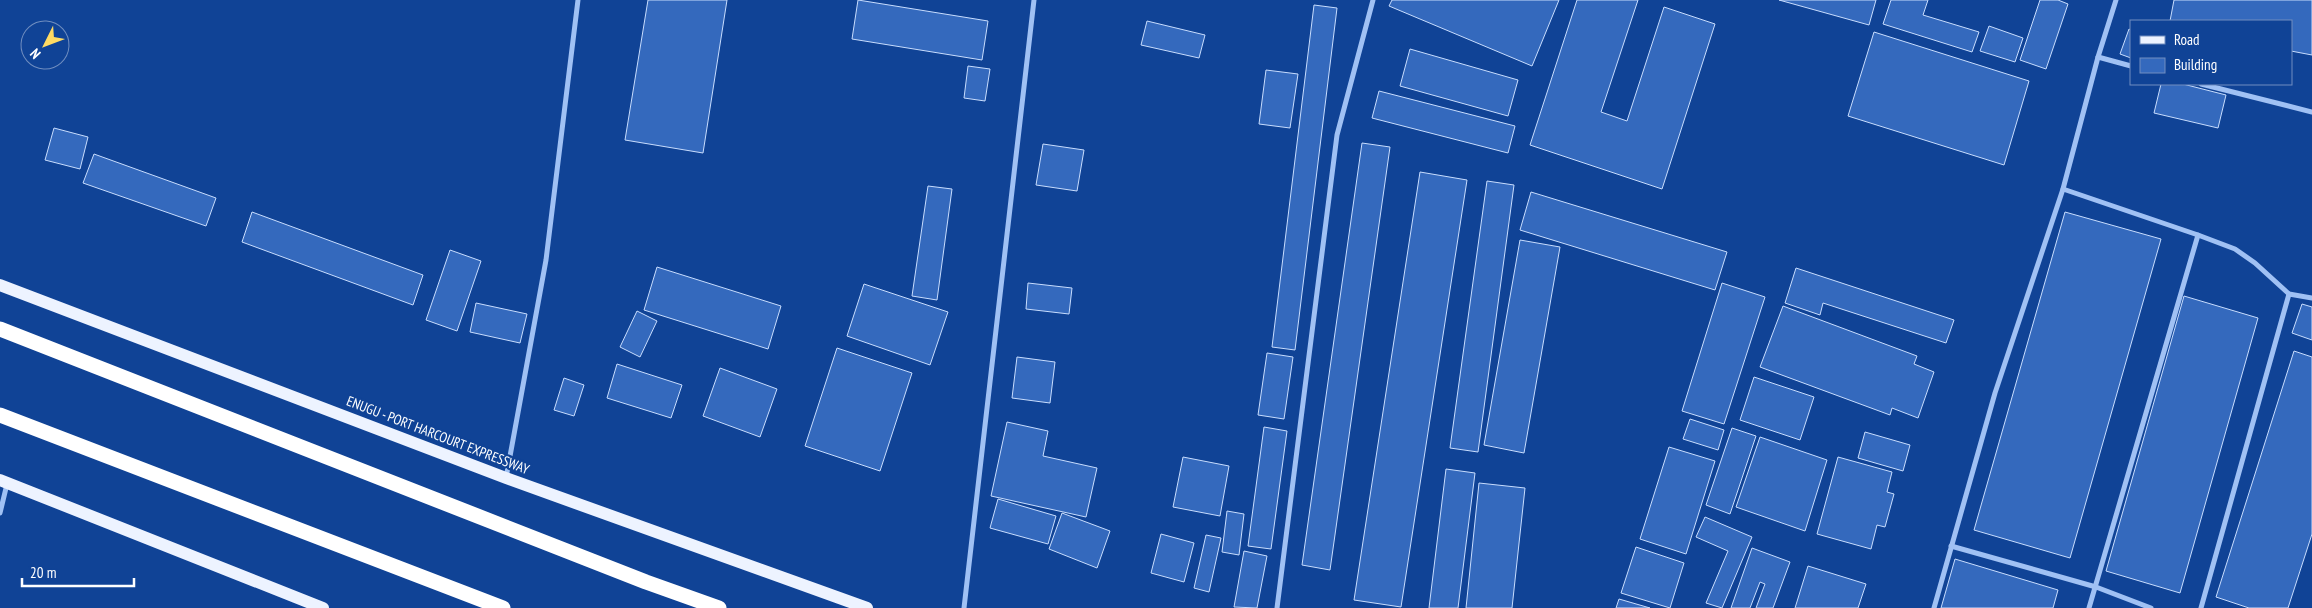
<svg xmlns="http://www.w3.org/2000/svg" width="2312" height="608" viewBox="0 0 2312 608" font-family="'PT Sans Narrow',sans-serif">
<rect width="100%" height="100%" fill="#104396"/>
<!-- building -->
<g fill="#3469bd" stroke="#c8ddfe">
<polygon points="648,0 727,0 703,153 625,140"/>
<polygon points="858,0 988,21 982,60 852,39"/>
<polygon points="1392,0 1559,0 1532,66 1389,6"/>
<polygon points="1577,0 1638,0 1601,112 1627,121 1664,7 1715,24 1662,189 1530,145"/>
<polygon points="1779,0 1876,0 1869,25"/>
<polygon points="1891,0 1928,0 1923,15 1979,32 1972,52 1883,24"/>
<polygon points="2040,0 2058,0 2068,4 2046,69 2020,60"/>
<polygon points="2174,0 2312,0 2312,55 2291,51 2291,21 2170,21"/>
<polygon points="1314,5 1337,8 1295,350 1272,347"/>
<polygon points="1147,21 1205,35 1199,58 1141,45"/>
<polygon points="1989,26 2023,38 2015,62 1980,51"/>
<polygon points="2129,29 2131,30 2131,58 2120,54"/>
<polygon points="1874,32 2029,81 2004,165 1848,116"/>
<polygon points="1410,49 1518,80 1508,116 1400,86"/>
<polygon points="968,66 990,69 985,101 964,98"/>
<polygon points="1266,70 1298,74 1290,128 1259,124"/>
<polygon points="2161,84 2183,84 2226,95 2218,128 2154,113"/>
<polygon points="1379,91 1515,126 1508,153 1372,118"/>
<polygon points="54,128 88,137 80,169 45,160"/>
<polygon points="1362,143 1390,147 1330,570 1302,565"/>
<polygon points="1043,144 1084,150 1077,191 1036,185"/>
<polygon points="94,154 216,198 206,226 83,183"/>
<polygon points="1420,172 1467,180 1401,607 1354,600"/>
<polygon points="1487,181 1514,185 1478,452 1450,448"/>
<polygon points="928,186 952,189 937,300 912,296"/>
<polygon points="1531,192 1727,252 1715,290 1520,230"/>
<polygon points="252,212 423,275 413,305 242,242"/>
<polygon points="2065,212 2161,239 2070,558 1974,530"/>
<polygon points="1520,240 1560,247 1524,453 1484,445"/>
<polygon points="450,250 481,261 457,331 426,320"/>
<polygon points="657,267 781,306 768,349 644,310"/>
<polygon points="1796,268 1954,320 1946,343 1823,303 1820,315 1785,303"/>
<polygon points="1028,283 1072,288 1069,314 1026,309"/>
<polygon points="1722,283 1765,297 1724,424 1682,411"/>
<polygon points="864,284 948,312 930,365 847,336"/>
<polygon points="2184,296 2258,318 2180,593 2106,571"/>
<polygon points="476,303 527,314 520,343 470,332"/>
<polygon points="2302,304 2312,307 2312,340 2292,333"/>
<polygon points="1783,306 1917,356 1914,364 1934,372 1918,418 1892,408 1890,415 1760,367"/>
<polygon points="637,311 657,321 640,357 620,347"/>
<polygon points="837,348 912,373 880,471 805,446"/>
<polygon points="2294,351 2312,357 2312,534 2288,608 2249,608 2216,597"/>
<polygon points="1267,353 1293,357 1284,419 1258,415"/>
<polygon points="1017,357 1055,362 1050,403 1012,398"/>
<polygon points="617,364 682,385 671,418 607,398"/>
<polygon points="720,368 777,389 760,437 703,416"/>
<polygon points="1754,377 1814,397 1800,440 1740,420"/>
<polygon points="564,378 584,385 574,416 554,410"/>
<polygon points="1690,419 1724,430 1718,450 1683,439"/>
<polygon points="1007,422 1048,431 1043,456 1097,468 1086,517 991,496"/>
<polygon points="1264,427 1287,431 1271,549 1248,546"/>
<polygon points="1732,428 1756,436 1730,514 1706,505"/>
<polygon points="1865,432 1910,445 1903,471 1858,458"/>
<polygon points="1760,437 1827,460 1805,531 1736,507"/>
<polygon points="1669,447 1715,461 1686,554 1640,539"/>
<polygon points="1183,457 1229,466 1220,516 1173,507"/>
<polygon points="1838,457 1892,472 1887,492 1894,494 1885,527 1877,525 1871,549 1817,534"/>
<polygon points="1446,469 1475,473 1458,608 1429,608"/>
<polygon points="1479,483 1525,488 1512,608 1466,608"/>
<polygon points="998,499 1056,516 1048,544 990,528"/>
<polygon points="1227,511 1244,514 1239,555 1222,552"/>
<polygon points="1062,513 1110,531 1097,568 1049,549"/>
<polygon points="1705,517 1752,537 1722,608 1706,603 1728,551 1696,537"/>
<polygon points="1161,534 1194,543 1184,582 1151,573"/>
<polygon points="1206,535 1221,538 1209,592 1194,588"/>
<polygon points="1636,547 1684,563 1670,608 1621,593"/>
<polygon points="1752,548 1790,562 1773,608 1756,608 1765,584 1760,582 1750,608 1731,608"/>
<polygon points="1244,551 1267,556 1257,608 1234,607"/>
<polygon points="1955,559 2058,590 2053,608 1941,608"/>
<polygon points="1808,566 1866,584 1858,608 1795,608"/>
<polygon points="1619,599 1650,608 1616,608"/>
</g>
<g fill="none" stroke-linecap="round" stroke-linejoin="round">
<!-- street -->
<g stroke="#a0c1f4" stroke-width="5">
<polyline points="2098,57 2131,66"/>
<polyline points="2201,84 2312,112"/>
<polyline points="2063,189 2198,235 2089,608"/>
<polyline points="2198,235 2235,249 2255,263 2289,294 2312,298"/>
<polyline points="506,478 546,260 578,0"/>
<polyline points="0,513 7,484"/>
<polyline points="1951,546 2096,587 2151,608"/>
<polyline points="964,608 1034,0"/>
<polyline points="1277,608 1337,135 1373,0"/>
<polyline points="1934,608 1995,393 2063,189 2098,57 2116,0"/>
<polyline points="2201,608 2289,294"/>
</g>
<!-- primary -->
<g stroke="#edf3ff" stroke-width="12">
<polyline points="0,285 506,478 867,608"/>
<polyline points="0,480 323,608"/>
</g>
<!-- highway -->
<g stroke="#fff" stroke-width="15">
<polyline points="0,329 646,582 719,608"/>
<polyline points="0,415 503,608"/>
</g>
</g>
<g text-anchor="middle" stroke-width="4.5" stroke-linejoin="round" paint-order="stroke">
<!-- street labels -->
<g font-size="14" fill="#fff" stroke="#104396">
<text transform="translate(438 435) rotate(21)" y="5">ENUGU - PORT HARCOURT EXPRESSWAY</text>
</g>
</g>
<!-- legend -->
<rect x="2130" y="20" width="162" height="65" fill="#104396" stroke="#708ec0"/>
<rect x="2140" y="36" width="25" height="8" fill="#edf3ff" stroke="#708ec0"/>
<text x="2174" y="45" font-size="15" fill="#ffffff">Road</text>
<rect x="2140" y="58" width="25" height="15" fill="#3469bd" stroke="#708ec0"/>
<text x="2174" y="70" font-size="15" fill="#ffffff">Building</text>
<!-- north arrow -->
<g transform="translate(45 45) rotate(228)"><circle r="24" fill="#104396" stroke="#708ec0"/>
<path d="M0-4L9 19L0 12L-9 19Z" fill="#ffdb63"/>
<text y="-8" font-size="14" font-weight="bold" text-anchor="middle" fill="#ffffff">N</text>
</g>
<!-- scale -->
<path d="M22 578v8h112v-8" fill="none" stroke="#ffffff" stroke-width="2.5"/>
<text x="30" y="578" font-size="15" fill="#ffffff" stroke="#104396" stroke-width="4" paint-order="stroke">20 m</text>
</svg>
